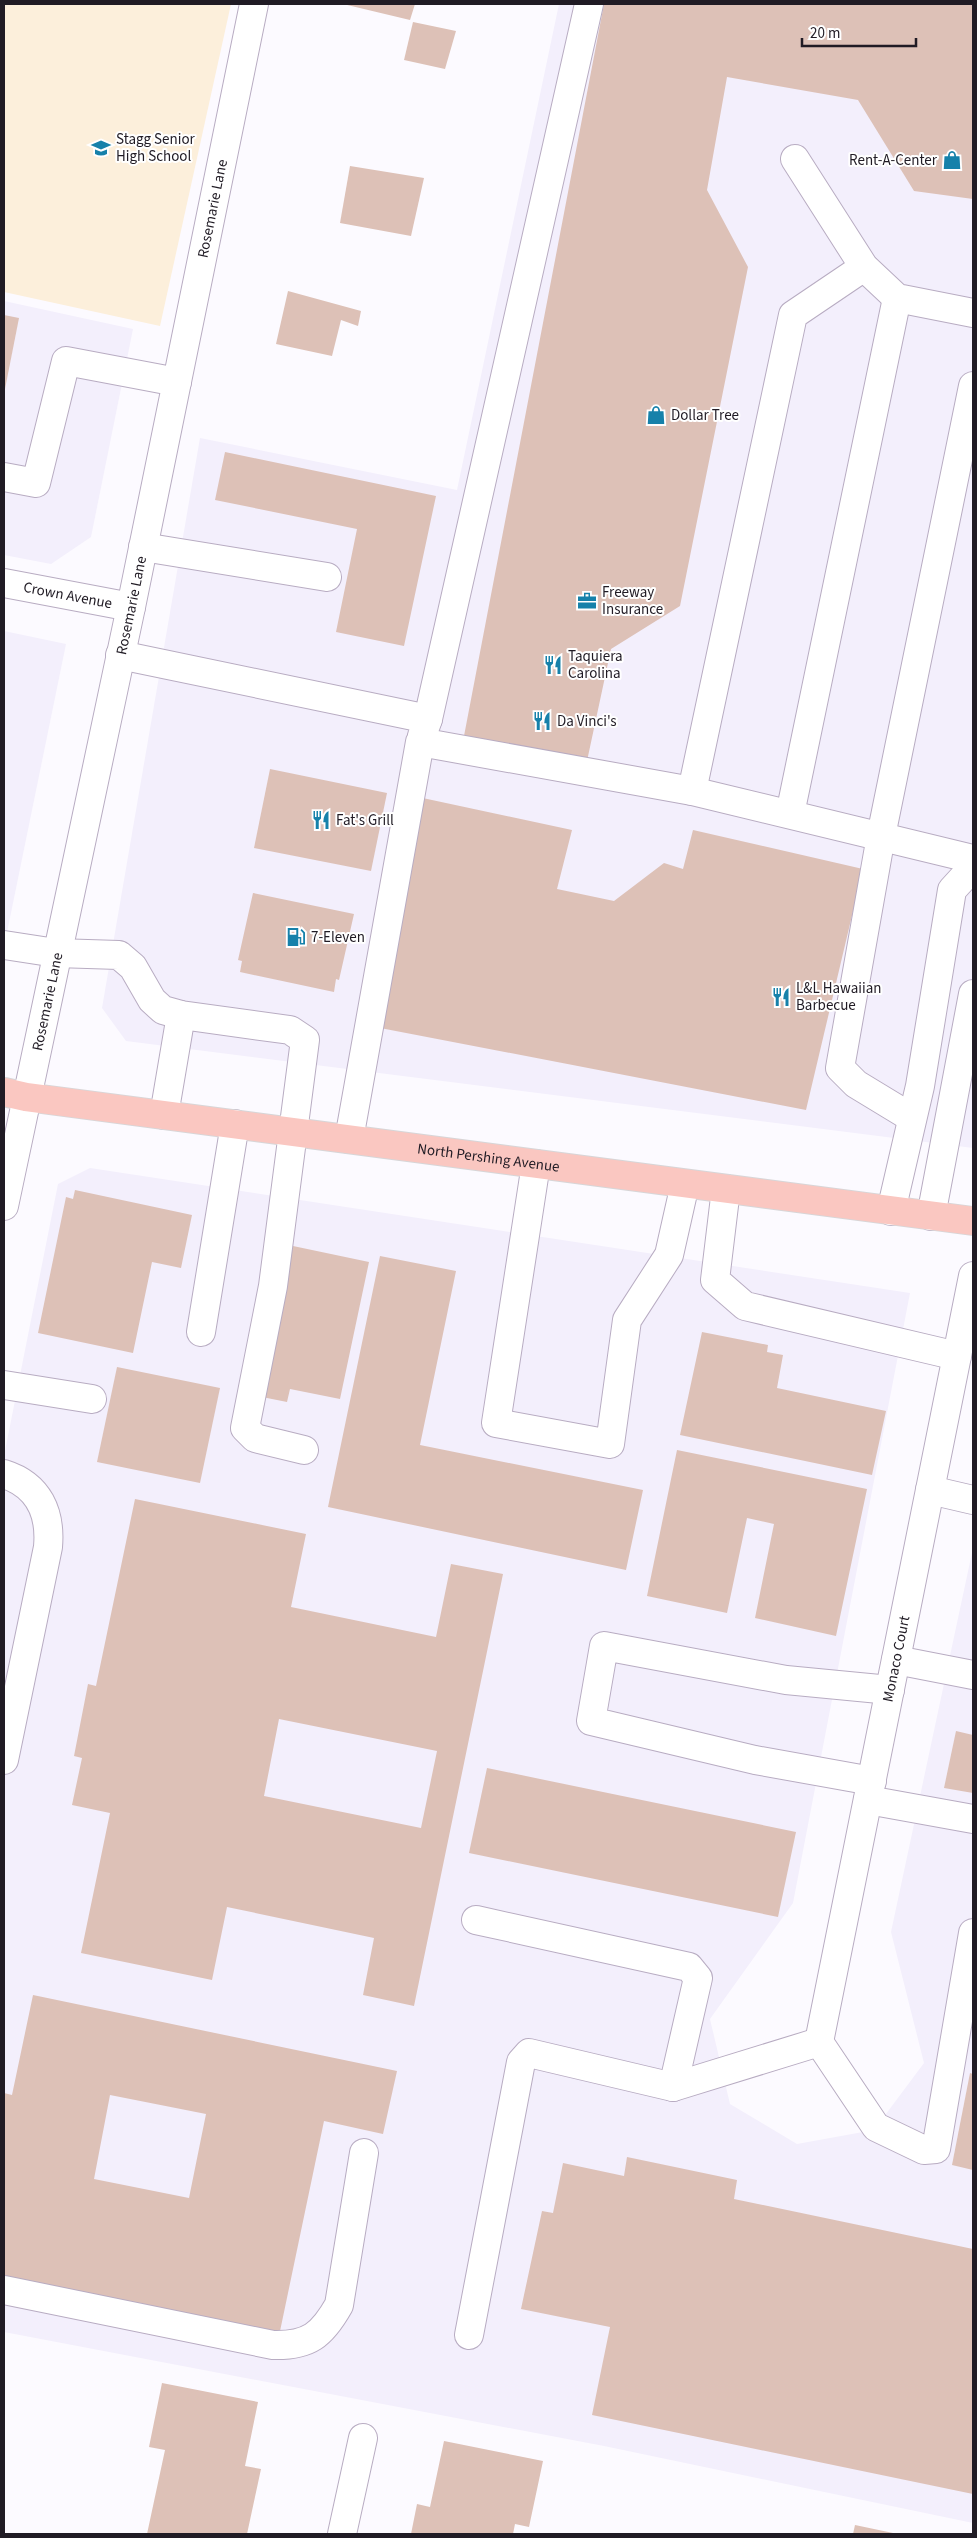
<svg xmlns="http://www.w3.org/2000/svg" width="977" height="2538" viewBox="0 0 977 2538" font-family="'Source Sans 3',sans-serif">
<rect width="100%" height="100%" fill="#fcfaff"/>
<!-- commercial -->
<g fill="#f3effc">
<polygon points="559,4 973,4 973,1148 126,1041 102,1008 200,438 457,490"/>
<polygon points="4,301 133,329 91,537 51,564 4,555"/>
<polygon points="4,631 66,644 4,947"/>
<polygon points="90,1168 910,1293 793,1903 710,2019 730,2104 797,2144 874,2130 924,2063 891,1932 973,1548 973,2523 604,2446 4,2332 4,1456 58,1184"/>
</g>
<!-- education -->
<polygon fill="#fcefdb" points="4,4 231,4 160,326 4,292"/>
<!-- building -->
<g fill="#ddc1b7" fill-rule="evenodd">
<polygon points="343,4 415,4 410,20"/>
<polygon points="604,4 973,4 973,199 914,191 858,100 727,77 707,190 748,267 680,606 611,649 587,761 464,736"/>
<polygon points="413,22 456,31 445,69 404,60"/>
<polygon points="350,166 424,178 411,236 340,223"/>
<polygon points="288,291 361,311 358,326 341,320 332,356 276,344"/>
<polygon points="4,315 19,318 5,389 4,389"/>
<polygon points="225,452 436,496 404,646 336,632 357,529 215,500"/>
<polygon points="270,769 387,793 371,871 254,848"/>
<polygon points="418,797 572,830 557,889 614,901 664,863 683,869 693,830 863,869 806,1110 375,1027"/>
<polygon points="253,893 354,914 339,980 336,979 334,992 240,972 242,961 238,960"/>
<polygon points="75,1190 192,1215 181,1268 152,1262 133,1353 38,1333 66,1197 73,1199"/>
<polygon points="293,1246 369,1262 340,1399 290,1389 287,1402 262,1397"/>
<polygon points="380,1256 456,1271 420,1445 643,1490 626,1570 328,1507"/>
<polygon points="702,1332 768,1345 767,1352 783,1355 777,1388 886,1411 872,1475 680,1435"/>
<polygon points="117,1367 220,1388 200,1483 97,1462"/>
<polygon points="677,1450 867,1489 836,1636 755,1618 774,1524 747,1518 727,1613 647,1596"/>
<path d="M135,1499L306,1534L291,1607L436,1637L451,1564L503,1574L414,2006L363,1995L374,1938L227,1907L212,1980L81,1953L110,1813L72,1805L82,1758L74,1756L88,1684L96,1686ZM279,1719L437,1751L421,1828L264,1796Z"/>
<polygon points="956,1731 973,1735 973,1793 944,1788"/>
<polygon points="487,1768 796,1832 778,1917 469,1853"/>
<path d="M33,1995L397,2071L383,2134L324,2121L279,2336L4,2279V2093L12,2095ZM110,2095L206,2114L189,2198L94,2179Z"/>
<polygon points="970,2073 973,2074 973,2170 952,2165"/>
<polygon points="627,2157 737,2180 734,2199 973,2249 973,2494 592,2415 610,2327 521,2309 542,2211 553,2213 563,2163 624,2176"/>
<polygon points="162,2383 258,2402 245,2466 261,2469 247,2534 147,2534 165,2450 149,2447"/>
<polygon points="444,2441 543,2461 529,2527 515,2524 513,2534 411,2534 417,2504 430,2507"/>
<polygon points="855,2525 893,2533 893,2534 853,2534"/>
</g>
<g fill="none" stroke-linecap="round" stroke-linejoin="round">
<!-- minor casing -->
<g stroke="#b8acc2" stroke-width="30">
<g id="minor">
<polyline points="795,159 864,267 897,298 973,313"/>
<polyline points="864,267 793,315 692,791 973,859"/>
<polyline points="4,477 36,483 66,361 177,382"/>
<polyline points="143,547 327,577"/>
<path id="s1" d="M4,583L131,607"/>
<polyline points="120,655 428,719 422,736"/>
<polyline points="428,719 589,4"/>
<polyline points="790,814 897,298"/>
<polyline points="4,945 56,953 119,955 133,967 152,1000 163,1010 181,1015 290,1030 305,1040 273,1286 245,1428 255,1438 304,1450"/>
<polyline points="164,1115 181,1015"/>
<polyline points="912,1118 856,1084 840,1068 881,836 973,386"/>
<polyline points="349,1139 420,742 692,791"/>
<polyline points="536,1164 496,1423 610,1444 627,1320 669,1255 685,1184"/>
<polyline points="726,1189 715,1280 745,1306 957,1356"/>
<path id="s2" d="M4,1206L131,607L254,4"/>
<polyline points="891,1211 920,1086 952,890 973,867"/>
<polyline points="931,1216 973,994"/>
<polyline points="201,1332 235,1124"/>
<polyline points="4,1385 92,1399"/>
<path d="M4,1474C39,1485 51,1513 48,1547L4,1760"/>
<polyline points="930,1490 973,1500"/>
<polyline points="896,1660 973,1675"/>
<polyline points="872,1781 755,1760 591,1721 604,1646 786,1680 890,1690"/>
<polyline points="868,1800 973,1819"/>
<polyline points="476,1920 689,1967 698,1978 673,2087"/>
<path id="s3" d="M819,2042L973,1276"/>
<polyline points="819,2042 876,2127 924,2150 936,2149 973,1933"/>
<path d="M4,2290L273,2345C309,2346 322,2335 339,2305L364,2153"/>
<polyline points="469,2335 521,2062 529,2053 673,2087 819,2042"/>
<polyline points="342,2534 363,2438"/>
</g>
</g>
<!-- major casing -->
<g stroke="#d7d6d8" stroke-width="30">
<g id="major">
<path id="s4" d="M4,1092L26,1097L973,1221"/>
</g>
</g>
<!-- minor -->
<use href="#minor" stroke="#fff" stroke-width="28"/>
<!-- major -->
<use href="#major" stroke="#fac7c1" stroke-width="28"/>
</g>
<!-- icons -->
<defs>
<g id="school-bare" transform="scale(1.5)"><path d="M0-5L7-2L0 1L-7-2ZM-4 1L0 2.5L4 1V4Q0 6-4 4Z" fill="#1681aa" stroke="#fff" stroke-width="2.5" paint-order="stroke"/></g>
<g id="shop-bare" transform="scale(1.5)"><path d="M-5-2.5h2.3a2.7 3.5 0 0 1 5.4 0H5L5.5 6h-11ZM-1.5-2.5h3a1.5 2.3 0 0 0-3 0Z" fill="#1681aa" stroke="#fff" stroke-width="2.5" paint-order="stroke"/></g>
<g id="office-bare" transform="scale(1.5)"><path d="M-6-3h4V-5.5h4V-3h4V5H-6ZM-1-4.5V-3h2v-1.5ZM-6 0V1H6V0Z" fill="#1681aa" stroke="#fff" stroke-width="2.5" paint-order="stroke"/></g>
<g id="restaurant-bare" transform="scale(1.5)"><path d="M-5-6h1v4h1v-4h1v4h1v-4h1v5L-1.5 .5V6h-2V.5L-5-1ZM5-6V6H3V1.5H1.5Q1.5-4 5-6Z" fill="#1681aa" stroke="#fff" stroke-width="2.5" paint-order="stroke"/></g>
<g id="fuel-bare" transform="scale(1.5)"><path d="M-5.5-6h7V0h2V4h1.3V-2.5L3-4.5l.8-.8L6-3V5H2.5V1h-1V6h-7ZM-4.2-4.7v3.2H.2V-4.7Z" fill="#1681aa" stroke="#fff" stroke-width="2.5" paint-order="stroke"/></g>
</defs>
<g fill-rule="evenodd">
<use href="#school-bare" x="101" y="148"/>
<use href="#shop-bare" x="952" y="160"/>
<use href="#shop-bare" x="656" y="415"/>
<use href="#office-bare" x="587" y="601"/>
<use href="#restaurant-bare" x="553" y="665"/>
<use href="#restaurant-bare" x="542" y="721"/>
<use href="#restaurant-bare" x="321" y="820"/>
<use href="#fuel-bare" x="296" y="937"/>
<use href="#restaurant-bare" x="781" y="997"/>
</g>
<g text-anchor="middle" stroke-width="4" stroke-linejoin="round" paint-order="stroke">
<!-- poi labels -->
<g font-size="15" fill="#201b24" stroke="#fff" text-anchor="start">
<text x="116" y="144">Stagg Senior<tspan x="116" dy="17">High School</tspan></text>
<text x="937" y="165" text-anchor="end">Rent-A-Center</text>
<text x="671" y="420">Dollar Tree</text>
<text x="602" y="597">Freeway<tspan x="602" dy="17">Insurance</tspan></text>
<text x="568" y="661">Taquiera<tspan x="568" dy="17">Carolina</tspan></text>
<text x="557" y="726">Da Vinci's</text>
<text x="336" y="825">Fat's Grill</text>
<text x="311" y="942">7-Eleven</text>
<text x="796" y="993">L&amp;L Hawaiian<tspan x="796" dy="17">Barbecue</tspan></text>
</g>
<!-- street labels -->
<g font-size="15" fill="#201b24" stroke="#fff">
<text dy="5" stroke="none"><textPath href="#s2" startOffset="1019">Rosemarie Lane</textPath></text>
<text dy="5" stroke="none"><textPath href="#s1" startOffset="65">Crown Avenue</textPath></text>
<text dy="5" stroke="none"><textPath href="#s2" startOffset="614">Rosemarie Lane</textPath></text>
<text dy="5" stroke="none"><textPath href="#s2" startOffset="209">Rosemarie Lane</textPath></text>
<text dy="5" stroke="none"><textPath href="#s4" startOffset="489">North Pershing Avenue</textPath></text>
<text dy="5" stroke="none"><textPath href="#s3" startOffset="391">Monaco Court</textPath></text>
</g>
</g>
<!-- border -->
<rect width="977" height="2538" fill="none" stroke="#201b24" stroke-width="10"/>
<!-- scale -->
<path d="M802 38v8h114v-8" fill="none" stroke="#201b24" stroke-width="2.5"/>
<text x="810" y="38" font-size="15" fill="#201b24" stroke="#ffffff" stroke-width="4" paint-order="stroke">20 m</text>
</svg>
